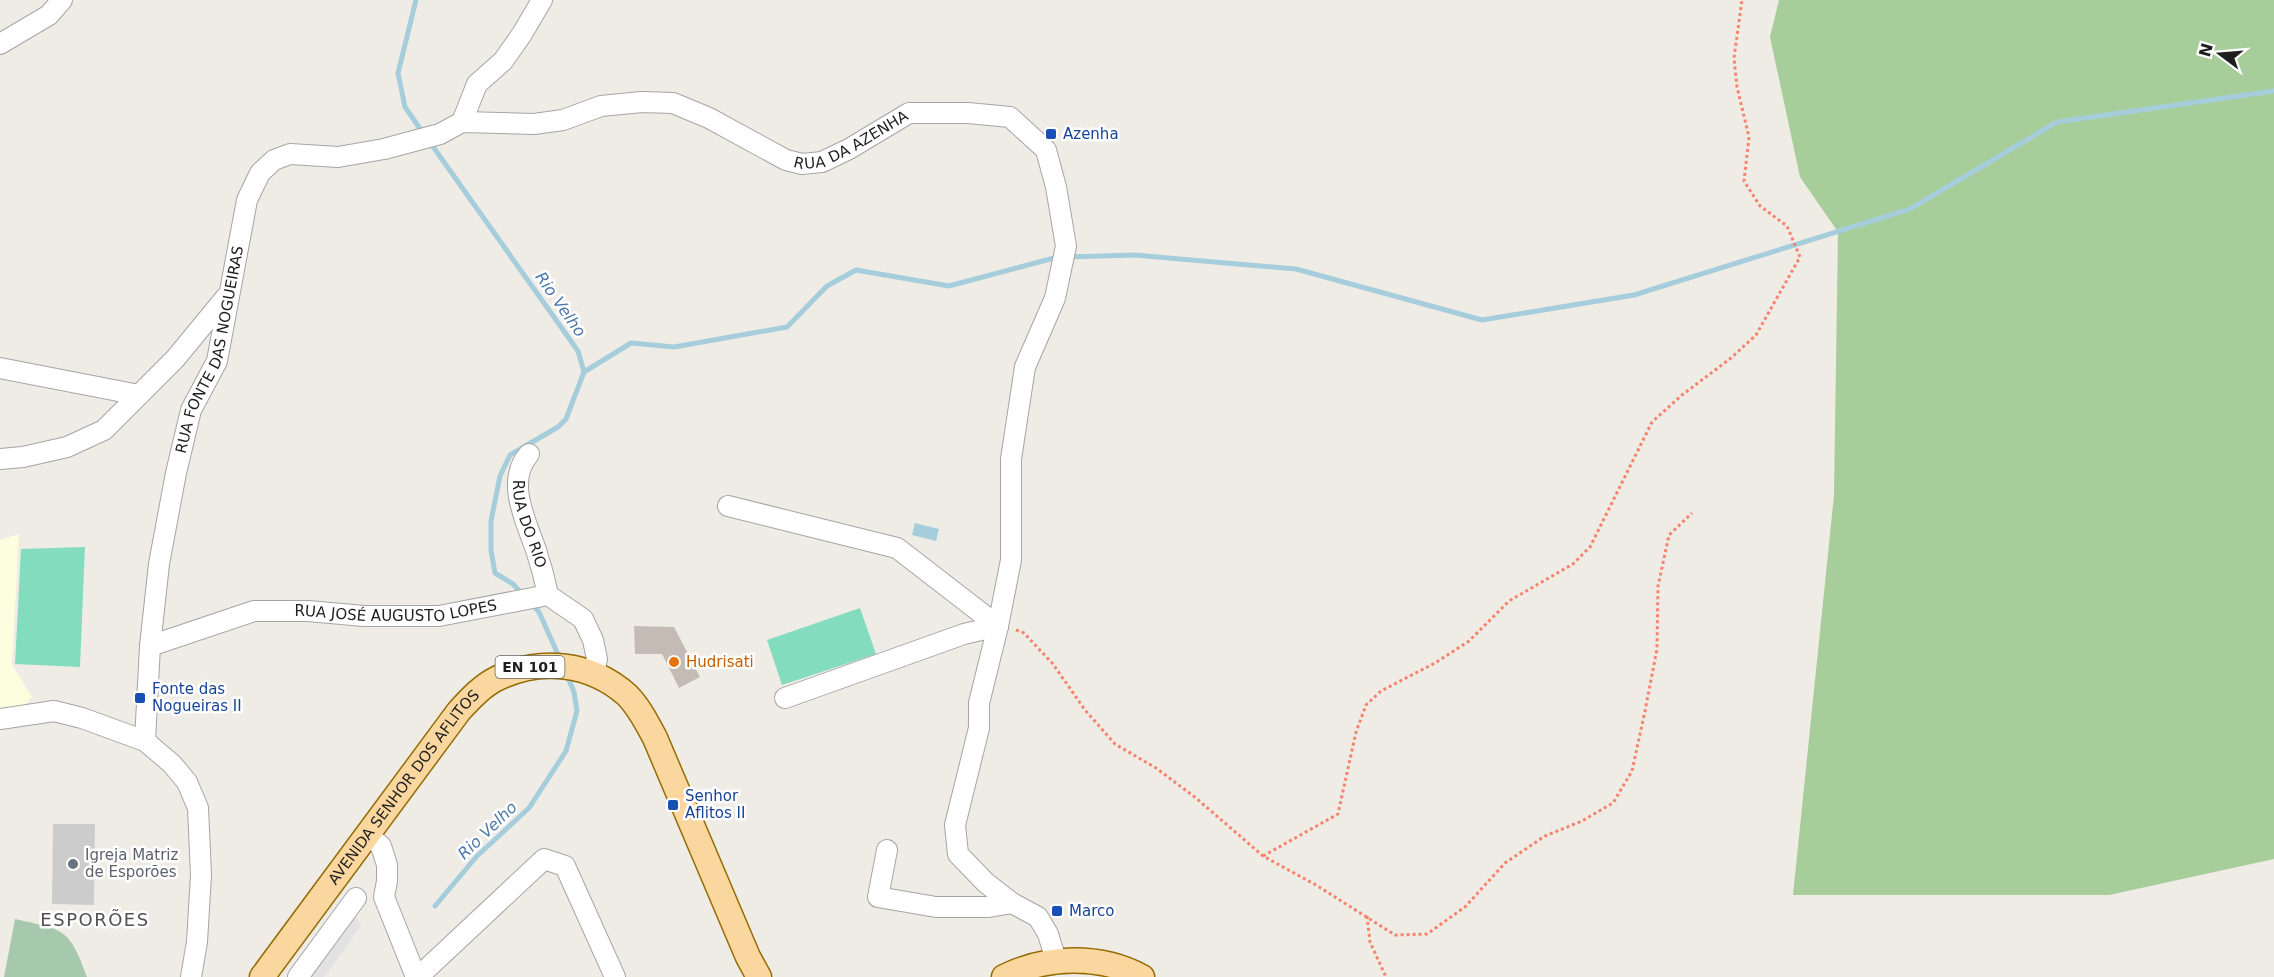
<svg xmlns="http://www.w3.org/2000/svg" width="2274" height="977" viewBox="0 0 2274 977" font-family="'DejaVu Sans',sans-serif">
<rect width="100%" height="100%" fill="#efece5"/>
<!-- education -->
<polygon fill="#fdfedf" points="19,534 12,665 32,697 23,707 0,709 0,540"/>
<!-- religious -->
<polygon fill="#ccc" points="53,824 95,824 94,905 52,904"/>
<!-- forest -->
<polygon fill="#a7cd9a" points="1779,0 2274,0 2274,859 2109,895 1793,895 1834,495 1838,232 1800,177 1770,37"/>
<!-- cemetery -->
<path fill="#a6c8ad" d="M15,919C64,930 69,927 87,977H4Z"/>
<!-- pitch -->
<g fill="#84dcbf">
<polygon points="85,547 80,667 15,664 21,549"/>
<polygon points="860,608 876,654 782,685 767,640"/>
</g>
<!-- parking -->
<polygon fill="#e2e2e2" points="355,914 361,926 324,977 309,977"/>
<!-- water -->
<polygon fill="#a6cddc" points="915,523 939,529 936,541 912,535"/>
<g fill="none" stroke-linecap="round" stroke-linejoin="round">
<!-- stream -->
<g stroke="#a6cddc" stroke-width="5">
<polyline points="416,0 398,73 405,107 423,133"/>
<polyline points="429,141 578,351 584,372 566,419 558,427 510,455 500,476 491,521 491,550 495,573 513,584 523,595"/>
<polyline points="1067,257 1134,255 1296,269 1482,320 1634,295 1910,209 2057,122 2274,91"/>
<polyline points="584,372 631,343 674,347 787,327 827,286 856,270 949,286 1058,257"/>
<polyline points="532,604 539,612 560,659"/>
<polyline points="435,906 477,856 529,808 566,751 577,711 574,692 566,673"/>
</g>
</g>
<!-- building -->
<polygon fill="#c4bcb4" points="634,626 674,627 700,677 679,688 662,654 635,654"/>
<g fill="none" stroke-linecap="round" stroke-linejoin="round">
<!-- minor casing -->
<g stroke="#a5a5a5" stroke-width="22">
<g id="minor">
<polyline points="0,44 49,15 62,0"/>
<polyline points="462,122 477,84 503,61 522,34 542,0"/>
<polyline points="0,368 139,395"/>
<path id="s1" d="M529,454C505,481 526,521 536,550C541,565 545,580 548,595"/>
<polyline points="0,459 23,457 67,447 104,430 175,359 226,297"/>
<polyline points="728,506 897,548 998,626"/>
<path id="s2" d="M150,646L254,611H308L364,616H439L548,595L583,619L593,640L597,659L594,673"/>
<polyline points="785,698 964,634 998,626"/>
<polyline points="0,719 54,711 82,718 145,741 172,764 187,782 198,808 201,875 197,942 191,977"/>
<path id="s3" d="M145,741L150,646L159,564L176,473L191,410L217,361L247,200L260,173L274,160L290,154L338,157L384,149L440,134L462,122L534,124L563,120L601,106L642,102L673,103L709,118L786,160L802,164L822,162L849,149L909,113H968L1010,117L1046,150L1056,187L1066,246L1055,298L1025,367L1011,459V560L998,626L979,703V728L955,825L958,854L986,883L1012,903L1038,917L1048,934L1056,960"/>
<polyline points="367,834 381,846 387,865 387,881 384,897 416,977"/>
<polyline points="887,850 878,897 936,907 989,907 1012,903"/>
<polyline points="298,977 356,898"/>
<polyline points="418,977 544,859 565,866 615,977"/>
</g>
</g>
<!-- major casing -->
<g stroke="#956c03" stroke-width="27">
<g id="major">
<path id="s4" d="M262,977L459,711C470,699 483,685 498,678C541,657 591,663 627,695C639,707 647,723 655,738L748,957L759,977"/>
<path d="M1004,977C1046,956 1100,954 1142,977"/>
</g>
</g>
<!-- path -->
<g stroke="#f7836e" stroke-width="3" stroke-dasharray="3 3" stroke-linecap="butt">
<polyline points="1016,630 1024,633 1053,664 1085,710 1115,744 1156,768 1196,798 1263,856 1316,885 1395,935 1427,934 1465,907 1505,863 1545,836 1582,821 1613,803 1632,771 1645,711 1657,649 1658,586 1669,535 1692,513"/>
<polyline points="1263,856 1338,814 1356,732 1366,705 1381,691 1435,663 1469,641 1509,601 1573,564 1590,547 1652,422 1682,395 1731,358 1756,335 1800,257 1787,226 1760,206 1744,181 1749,137 1737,87 1734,58 1742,0"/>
<polyline points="1367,916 1370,942 1386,977"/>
</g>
<!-- minor -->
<use href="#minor" stroke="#fff" stroke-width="20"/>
<!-- major -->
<use href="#major" stroke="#fad79f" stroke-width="24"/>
</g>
<!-- markers -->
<g fill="#1a4fb4" stroke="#fff" stroke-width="2">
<rect x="1045" y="128" width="12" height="12" rx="3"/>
<rect x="134" y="692" width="12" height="12" rx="3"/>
<rect x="667" y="799" width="12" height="12" rx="3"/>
<rect x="1051" y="905" width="12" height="12" rx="3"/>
</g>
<circle fill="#e8710a" stroke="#fff" stroke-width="2" cx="674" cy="662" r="6"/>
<circle fill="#6b7280" stroke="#fff" stroke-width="2" cx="73" cy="864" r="6"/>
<g text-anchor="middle" stroke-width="5" stroke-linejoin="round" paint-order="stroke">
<!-- shield labels -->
<rect fill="#fff" stroke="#626262" stroke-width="1.5" x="495.5" y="656" width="69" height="22" rx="4.5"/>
<g font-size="14" font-weight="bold" fill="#1e1e1e">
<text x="530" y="672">EN 101</text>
</g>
<!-- transit labels -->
<g font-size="15" fill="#164399" stroke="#fff" text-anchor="start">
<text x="1063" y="139">Azenha</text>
<text x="152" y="694">Fonte das<tspan x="152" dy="17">Nogueiras II</tspan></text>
<text x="685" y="801">Senhor<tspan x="685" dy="17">Aflitos II</tspan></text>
<text x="1069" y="916">Marco</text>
</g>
<!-- street labels -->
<g font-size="15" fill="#1e1e1e" stroke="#fff">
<text dy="5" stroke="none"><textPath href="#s3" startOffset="1210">RUA DA AZENHA</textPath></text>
<text dy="5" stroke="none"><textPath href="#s3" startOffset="399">RUA FONTE DAS NOGUEIRAS</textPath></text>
<text dy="5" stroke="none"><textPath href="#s1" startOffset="74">RUA DO RIO</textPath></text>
<text dy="5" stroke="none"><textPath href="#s2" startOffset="252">RUA JOSÉ AUGUSTO LOPES</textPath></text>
<text dy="5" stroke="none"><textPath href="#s4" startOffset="237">AVENIDA SENHOR DOS AFLITOS</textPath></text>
</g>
<!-- food labels -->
<g font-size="15" fill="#c56008" stroke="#fff" text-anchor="start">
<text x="686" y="667">Hudrisati</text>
</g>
<!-- worship labels -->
<g font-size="15" fill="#5b616d" stroke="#fff" text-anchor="start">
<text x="85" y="860">Igreja Matriz<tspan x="85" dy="17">de Esporões</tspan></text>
</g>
<!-- water labels -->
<g font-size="16" font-style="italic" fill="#4d78ac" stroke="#fff">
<text transform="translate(561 304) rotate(55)" y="6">Rio Velho</text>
<text transform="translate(487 830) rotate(-44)" y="6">Rio Velho</text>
</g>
<!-- quarter labels -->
<g font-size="18" letter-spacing="1.5" fill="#515151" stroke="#fff">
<text x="95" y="926">ESPORÕES</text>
</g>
</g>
<!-- north arrow -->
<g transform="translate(2220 54) rotate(286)" stroke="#ffffff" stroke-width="4.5" paint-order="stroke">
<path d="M0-4.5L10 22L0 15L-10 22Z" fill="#1e1e1e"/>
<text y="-9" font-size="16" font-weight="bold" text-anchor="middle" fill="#1e1e1e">N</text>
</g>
</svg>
